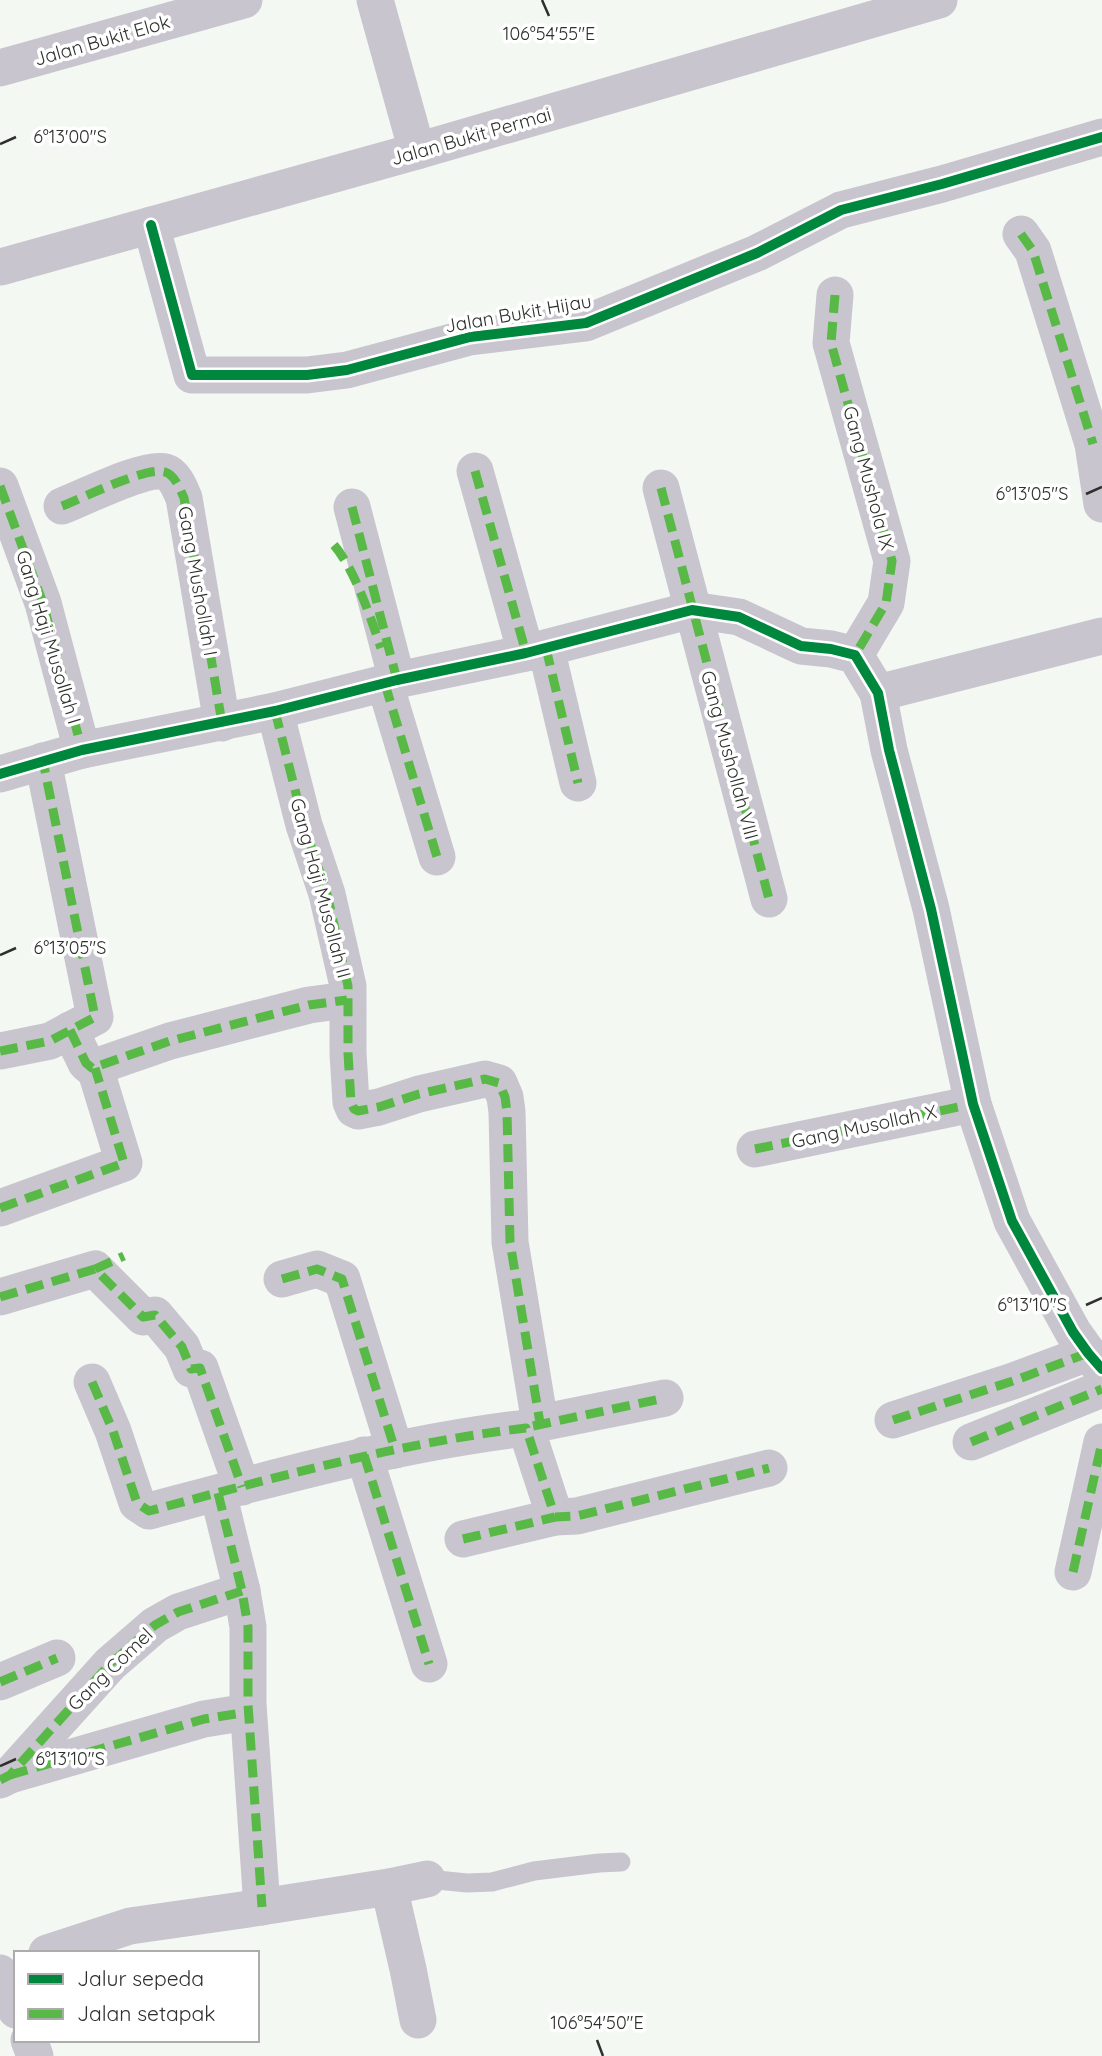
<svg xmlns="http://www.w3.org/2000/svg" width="1102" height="2056" viewBox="0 0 1102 2056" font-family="Quicksand,sans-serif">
<rect width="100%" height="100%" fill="#f3f8f2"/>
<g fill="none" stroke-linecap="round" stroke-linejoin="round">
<!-- lane -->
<polyline stroke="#c8c5ce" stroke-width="19" points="427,1879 467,1883 492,1882 534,1871 599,1863 621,1862"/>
<!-- street -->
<g stroke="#c8c5ce" stroke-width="37">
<polyline points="375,0 417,151"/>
<polyline points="0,68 244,0"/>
<polyline points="151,225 192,375 307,375 347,370 470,337 586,323 757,253 841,210 942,184 1102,137"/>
<polyline points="1021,234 1033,251 1093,444"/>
<polyline points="1,267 417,151 939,0"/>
<polyline points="835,295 831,343 892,561 886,603 855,655"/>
<polyline points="1102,441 1093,444 1102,504"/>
<polyline points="475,471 526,653"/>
<polyline points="0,486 43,603 82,750"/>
<polyline points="661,488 769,899"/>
<path d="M62,506C83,498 146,466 165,472C175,475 180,489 184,498L222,723"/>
<polyline points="352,507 397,680"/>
<polyline points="546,648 578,783"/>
<polyline points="385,684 437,857"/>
<polyline points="878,693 1102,636"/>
<polyline points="275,711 304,825 327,894 348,986 348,1053 351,1102 354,1109 358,1111 379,1107 419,1094 485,1079 499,1083 505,1097 507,1112 510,1242 540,1423"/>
<polyline points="0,774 82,750 275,711 397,680 526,653 692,610 739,617 801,646 831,649 855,655 878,693 889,750 931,909 973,1104 1012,1221 1073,1332 1088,1353 1102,1369"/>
<polyline points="70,1030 86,1063 92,1068 170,1041 309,1005 347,1000"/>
<polyline points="0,1051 50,1041 95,1017 43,761"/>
<polyline points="755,1149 973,1104"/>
<polyline points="0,1208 124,1163 95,1068"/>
<polyline points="282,1279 317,1269 342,1279 395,1450"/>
<polyline points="0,1297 95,1269 143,1317 155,1315 182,1347 191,1369 200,1368 242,1487"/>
<path d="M92,1382L113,1431L137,1503L149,1511C273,1478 398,1443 526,1428L555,1517L577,1516L769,1468"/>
<polyline points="893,1420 1013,1381 1088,1353"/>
<polyline points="526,1428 540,1423 665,1398"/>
<polyline points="971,1442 1102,1389"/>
<polyline points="364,1455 429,1664"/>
<polyline points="218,1493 242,1591 248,1627 248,1704 262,1907"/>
<polyline points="463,1539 555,1517"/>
<polyline points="1073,1572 1102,1442"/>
<polyline points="0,1682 57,1658"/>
<polyline points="10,1775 204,1719 248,1712"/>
<polyline points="0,1780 10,1775 110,1664 155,1625 178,1612 242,1591"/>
<polyline points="389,1887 408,1969 418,2020"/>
<polyline points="47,1953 130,1926 242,1910 389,1887 427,1879"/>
<polyline points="0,1973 16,2010"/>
<polyline points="29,2040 35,2056"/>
</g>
<!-- quiet -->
<g stroke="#58b947" stroke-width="9" stroke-dasharray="18 9" stroke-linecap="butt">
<polyline points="1021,234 1033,251 1093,444"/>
<polyline points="835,295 831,343 892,561 886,603 855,655"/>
<polyline points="475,471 526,653"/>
<polyline points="0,486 43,603 82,750"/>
<polyline points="661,488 769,899"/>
<path d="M62,506C83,498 146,466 165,472C175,475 180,489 184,498L222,723"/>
<polyline points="352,507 397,680"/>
<path d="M334,545C355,570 370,616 381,648"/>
<polyline points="546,648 578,783"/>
<polyline points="385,684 437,857"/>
<polyline points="275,711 304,825 327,894 348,986 348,1053 351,1102 354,1109 358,1111 379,1107 419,1094 485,1079 499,1083 505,1097 507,1112 510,1242 540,1423"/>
<polyline points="70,1030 86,1063 92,1068 170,1041 309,1005 347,1000"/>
<polyline points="0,1051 50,1041 95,1017 43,761"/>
<polyline points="755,1149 973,1104"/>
<polyline points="0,1208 124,1163 95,1068"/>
<polyline points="95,1269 124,1256"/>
<polyline points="282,1279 317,1269 342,1279 395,1450"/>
<polyline points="0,1297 95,1269 143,1317 155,1315 182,1347 191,1369 200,1368 242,1487"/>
<path d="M92,1382L113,1431L137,1503L149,1511C273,1478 398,1443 526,1428L555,1517L577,1516L769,1468"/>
<polyline points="893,1420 1013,1381 1088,1353"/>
<polyline points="533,1426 665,1398"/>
<polyline points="971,1442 1102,1389"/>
<polyline points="364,1455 429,1664"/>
<polyline points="218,1493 242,1591 248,1627 248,1704 262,1907"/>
<polyline points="463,1539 555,1517"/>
<polyline points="1073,1572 1102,1442"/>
<polyline points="0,1682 57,1658"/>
<polyline points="10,1775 204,1719 248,1712"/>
<polyline points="0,1780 10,1775 110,1664 155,1625 178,1612 242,1591"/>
</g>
<!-- cycleway casing -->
<g stroke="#fff" stroke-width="15">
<g id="cycleway">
<polyline points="151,225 192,375 307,375 347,370 470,337 586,323 757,253 841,210 942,184 1102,137"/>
<polyline points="0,774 82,750 275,711 397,680 526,653 692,610 739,617 801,646 831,649 855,655 878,693 889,750 931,909 973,1104 1012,1221 1073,1332 1088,1353 1102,1369"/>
</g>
</g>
<!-- cycleway -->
<use href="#cycleway" stroke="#00873e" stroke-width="10"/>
</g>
<!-- ticks -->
<path fill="none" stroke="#2d302c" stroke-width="2.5" d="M542,0L549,16M0,144L16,137M1086,494L1102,487M0,955L16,948M1086,1305L1102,1298M0,1766L16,1759M597,2040L603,2056"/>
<g text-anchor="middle" stroke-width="7" stroke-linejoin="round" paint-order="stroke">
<!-- street labels -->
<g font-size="19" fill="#2d302c" stroke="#fff">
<text transform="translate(102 40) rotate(-16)" y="7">Jalan Bukit Elok</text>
<text transform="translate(471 136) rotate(-16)" y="7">Jalan Bukit Permai</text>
<text transform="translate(518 313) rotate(-10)" y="7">Jalan Bukit Hijau</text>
<text transform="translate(869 478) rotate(75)" y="7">Gang Mushola IX</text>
<text transform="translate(198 581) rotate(80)" y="7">Gang Mushollah I</text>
<text transform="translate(49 637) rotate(73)" y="7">Gang Haji Musollah I</text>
<text transform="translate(730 755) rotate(75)" y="7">Gang Mushollah VIII</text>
<text transform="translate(321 888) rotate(75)" y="7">Gang Haji Musollah II</text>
<text transform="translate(864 1126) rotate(-12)" y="7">Gang Musollah X</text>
<text transform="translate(110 1669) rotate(-44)" y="7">Gang Comel</text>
</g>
</g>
<g font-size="18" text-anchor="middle" fill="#2d302c" stroke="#fff" stroke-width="7" stroke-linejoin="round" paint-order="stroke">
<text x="549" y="40">106°54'55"E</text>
<text x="70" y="143">6°13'00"S</text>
<text x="1032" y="500">6°13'05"S</text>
<text x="70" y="954">6°13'05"S</text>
<text x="1032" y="1311">6°13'10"S</text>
<text x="70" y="1765">6°13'10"S</text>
<text x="597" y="2029">106°54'50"E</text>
</g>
<!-- legend -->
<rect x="14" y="1951" width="245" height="91" fill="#ffffff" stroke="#abacab" stroke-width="2"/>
<rect x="28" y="1974" width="35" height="10" fill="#00873e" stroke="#abacab" stroke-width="2"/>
<text x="77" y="1986" font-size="21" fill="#2d302c">Jalur sepeda</text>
<rect x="28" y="2009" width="35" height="10" fill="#58b947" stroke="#abacab" stroke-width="2"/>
<text x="77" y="2021" font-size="21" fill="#2d302c">Jalan setapak</text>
</svg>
